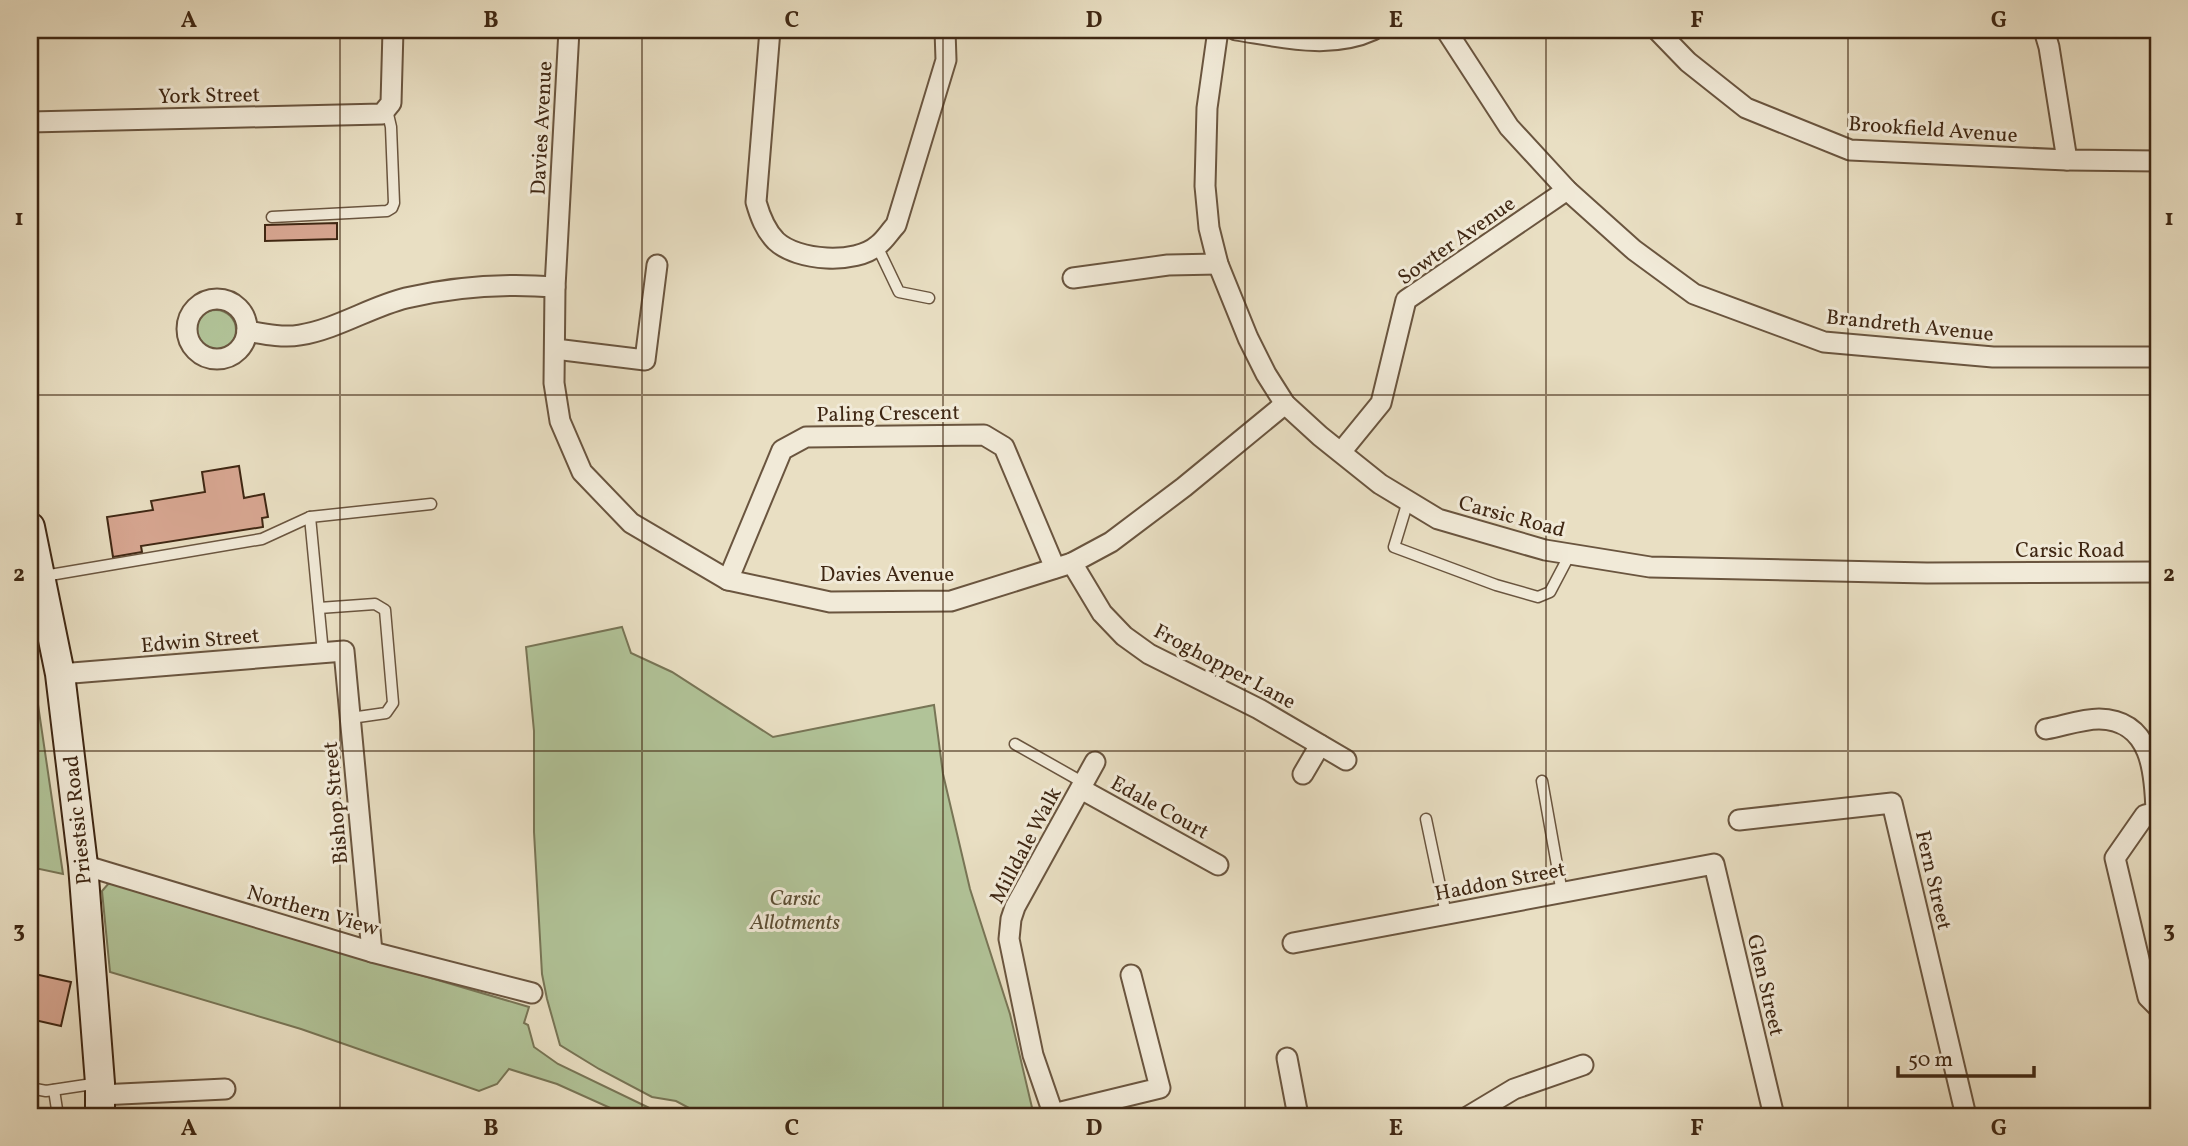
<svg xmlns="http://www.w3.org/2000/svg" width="2188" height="1146" viewBox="0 0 2188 1146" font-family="Vollkorn,serif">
<rect width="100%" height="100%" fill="#e9dfc3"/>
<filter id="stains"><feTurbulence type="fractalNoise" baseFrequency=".00286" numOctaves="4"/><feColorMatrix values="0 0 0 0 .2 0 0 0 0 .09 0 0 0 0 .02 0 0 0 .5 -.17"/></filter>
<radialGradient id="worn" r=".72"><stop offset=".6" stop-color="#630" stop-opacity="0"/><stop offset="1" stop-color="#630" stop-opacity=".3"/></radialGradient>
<!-- green -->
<g fill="#b1c398" stroke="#787556" stroke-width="2">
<circle cx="216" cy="330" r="20"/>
<polygon points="622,627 631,653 672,672 773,737 934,705 943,774 970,889 1010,1014 1034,1116 704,1116 676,1101 652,1097 599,1069 560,1045 547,999 542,974 534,832 534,731 526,647"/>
<polygon points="30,654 32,664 63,874 30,867"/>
<polygon points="109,883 529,1007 524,1023 528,1025 534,1047 558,1064 666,1116 628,1116 557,1084 509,1069 497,1084 479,1091 301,1029 110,972 102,891"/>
</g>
<!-- building -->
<g fill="#d7a691" stroke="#3f2713" stroke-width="2">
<polygon points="337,223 337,239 265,241 265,225"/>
<polygon points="239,466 244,498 264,494 268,517 262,518 263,527 141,546 142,552 113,557 107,517 153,510 151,501 205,492 202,472"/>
<polygon points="30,973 71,982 61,1026 30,1019"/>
</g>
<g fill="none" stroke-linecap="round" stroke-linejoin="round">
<!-- service casing -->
<g stroke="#6a553f" stroke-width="13">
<g id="service">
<polyline points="272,217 387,211 392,208 394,203 391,127 387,110"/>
<polyline points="877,246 899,292 929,298"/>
<polyline points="1408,501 1394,547 1496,585 1538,597 1550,592 1570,554"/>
<polyline points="310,517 431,504"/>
<polyline points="44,576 262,539 310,517 323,653"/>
<polyline points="319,608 375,604 385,610 393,703 386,713 351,718"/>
<polyline points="1015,744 1084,783"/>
<polyline points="1542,781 1562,893"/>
<polyline points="1426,819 1446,914"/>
<polyline points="30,1088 46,1091 99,1083"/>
<polyline points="54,1090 58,1116"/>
</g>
</g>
<!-- minor casing -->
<g stroke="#6a553f" stroke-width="23">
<g id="minor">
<polyline points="569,30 555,287 554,383 560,421 582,472 631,523 728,580 830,602 951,601 1072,563 1111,542 1184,487 1285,404"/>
<path d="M770,30L756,202C760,216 765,230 776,241C797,261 856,265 878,245C885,240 890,231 896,225L946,60L945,30"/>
<polyline points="1218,30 1207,108 1205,186 1209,228 1218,264 1248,338 1266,374 1285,404 1320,436 1380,484 1438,519 1545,550 1650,567 1927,573 2158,572"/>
<path d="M1236,30C1281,37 1330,50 1373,30"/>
<polyline points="1446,30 1509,127 1567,190 1634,250 1694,294 1824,342 1993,357 2158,357"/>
<polyline points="1657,30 1688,62 1746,108 1850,150 2067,160 2158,161"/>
<polyline points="2044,30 2049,47 2067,160"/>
<polyline points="30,122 382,114 391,103 393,30"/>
<polyline points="1073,278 1168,265 1218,264"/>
<circle cx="217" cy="329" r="30"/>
<path d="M247,331C264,334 283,338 300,335C337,329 370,307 406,298C457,286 503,283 555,287"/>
<polyline points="555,349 645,360 657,265"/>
<polyline points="1341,452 1381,403 1406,300 1567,190"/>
<polyline points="1072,563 1102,613 1124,636 1149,654 1259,709 1346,760"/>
<polyline points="728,580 782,450 806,437 984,435 1004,447 1055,568"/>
<polyline points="60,674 344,651 372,952"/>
<path d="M2046,729C2063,726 2082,719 2099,719C2152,720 2155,773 2156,813"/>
<polyline points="1303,774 1320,745"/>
<polyline points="1081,789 1218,865"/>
<polyline points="2158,812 2145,815 2115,858 2148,997 2158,1007"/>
<polyline points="1739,820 1892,803 1966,1116"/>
<polyline points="83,865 372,952 532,993"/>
<polyline points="1293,943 1714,864 1774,1116"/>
<polyline points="1287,1058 1298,1116"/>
<polyline points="100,1095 225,1089"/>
<polyline points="1053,1114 1160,1088 1131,975"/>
<polyline points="1054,1116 1033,1055 1009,939 1011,919 1015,907 1095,762"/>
<polyline points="1469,1116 1514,1089 1583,1065"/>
</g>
</g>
<!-- secondary casing -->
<g stroke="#3f2713" stroke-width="32">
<polyline id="secondary" points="30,527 60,674 83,865 100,1083 100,1116"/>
</g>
<!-- service -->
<use href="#service" stroke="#f1ead8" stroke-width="10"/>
<!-- minor -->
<use href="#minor" stroke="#f1ead8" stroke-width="19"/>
<!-- secondary -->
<use href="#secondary" stroke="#f1ead8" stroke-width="28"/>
</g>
<!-- grid -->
<path fill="none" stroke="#3f2713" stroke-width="2" stroke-opacity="0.55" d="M340,30V1116M642,30V1116M943,30V1116M1245,30V1116M1546,30V1116M1848,30V1116M30,395H2158M30,751H2158"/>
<g text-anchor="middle" stroke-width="6" stroke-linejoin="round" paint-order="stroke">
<!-- street labels -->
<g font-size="21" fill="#3f2713" stroke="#f1ead8">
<text transform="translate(209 95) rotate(-1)" y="7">York Street</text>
<text transform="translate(541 128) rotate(-87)" y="7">Davies Avenue</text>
<text transform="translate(1933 129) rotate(4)" y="7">Brookfield Avenue</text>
<text transform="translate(1456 240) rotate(-35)" y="7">Sowter Avenue</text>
<text transform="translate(1910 325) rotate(6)" y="7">Brandreth Avenue</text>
<text transform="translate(888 413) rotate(-1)" y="7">Paling Crescent</text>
<text transform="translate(1512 516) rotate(15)" y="7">Carsic Road</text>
<text x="2070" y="557">Carsic Road</text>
<text x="887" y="581">Davies Avenue</text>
<text transform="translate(200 640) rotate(-5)" y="7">Edwin Street</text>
<text transform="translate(1225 666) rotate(28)" y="7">Froghopper Lane</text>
<text transform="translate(335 803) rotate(-95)" y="7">Bishop Street</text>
<text transform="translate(1160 807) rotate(29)" y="7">Edale Court</text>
<text transform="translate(77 820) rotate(-96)" y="7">Priestsic Road</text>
<text transform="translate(1025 845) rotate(-62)" y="7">Milldale Walk</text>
<text transform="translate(1934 880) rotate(77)" y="7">Fern Street</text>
<text transform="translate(1500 881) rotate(-11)" y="7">Haddon Street</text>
<text transform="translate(313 910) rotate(16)" y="7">Northern View</text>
<text transform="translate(1766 985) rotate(77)" y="7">Glen Street</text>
</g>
<!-- park labels -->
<g font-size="21" font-style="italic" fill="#5c4e34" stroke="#f1ead8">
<text x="795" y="905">Carsic<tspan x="795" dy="24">Allotments</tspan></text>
</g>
</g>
<!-- margin -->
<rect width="2188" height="1146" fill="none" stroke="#e9dfc3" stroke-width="77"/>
<!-- scale -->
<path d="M1898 1066v10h136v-10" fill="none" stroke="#3f2713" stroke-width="3.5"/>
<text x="1908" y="1066" font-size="21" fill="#3f2713" stroke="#f1ead8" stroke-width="5" paint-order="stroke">50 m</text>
<rect x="38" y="38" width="2112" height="1070" fill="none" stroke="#3f2713" stroke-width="2.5"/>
<g font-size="23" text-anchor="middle" font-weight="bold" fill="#3f2713">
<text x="189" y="27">A</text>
<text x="491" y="27">B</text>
<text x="792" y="27">C</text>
<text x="1094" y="27">D</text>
<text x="1396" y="27">E</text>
<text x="1697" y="27">F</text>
<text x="1999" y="27">G</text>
<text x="19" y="225">1</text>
<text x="2169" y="225">1</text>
<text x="19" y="581">2</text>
<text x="2169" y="581">2</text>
<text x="19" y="937">3</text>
<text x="2169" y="937">3</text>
<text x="189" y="1135">A</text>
<text x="491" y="1135">B</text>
<text x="792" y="1135">C</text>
<text x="1094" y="1135">D</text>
<text x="1396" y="1135">E</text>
<text x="1697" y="1135">F</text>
<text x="1999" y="1135">G</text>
</g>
<rect width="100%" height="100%" filter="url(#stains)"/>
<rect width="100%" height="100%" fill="url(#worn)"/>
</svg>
